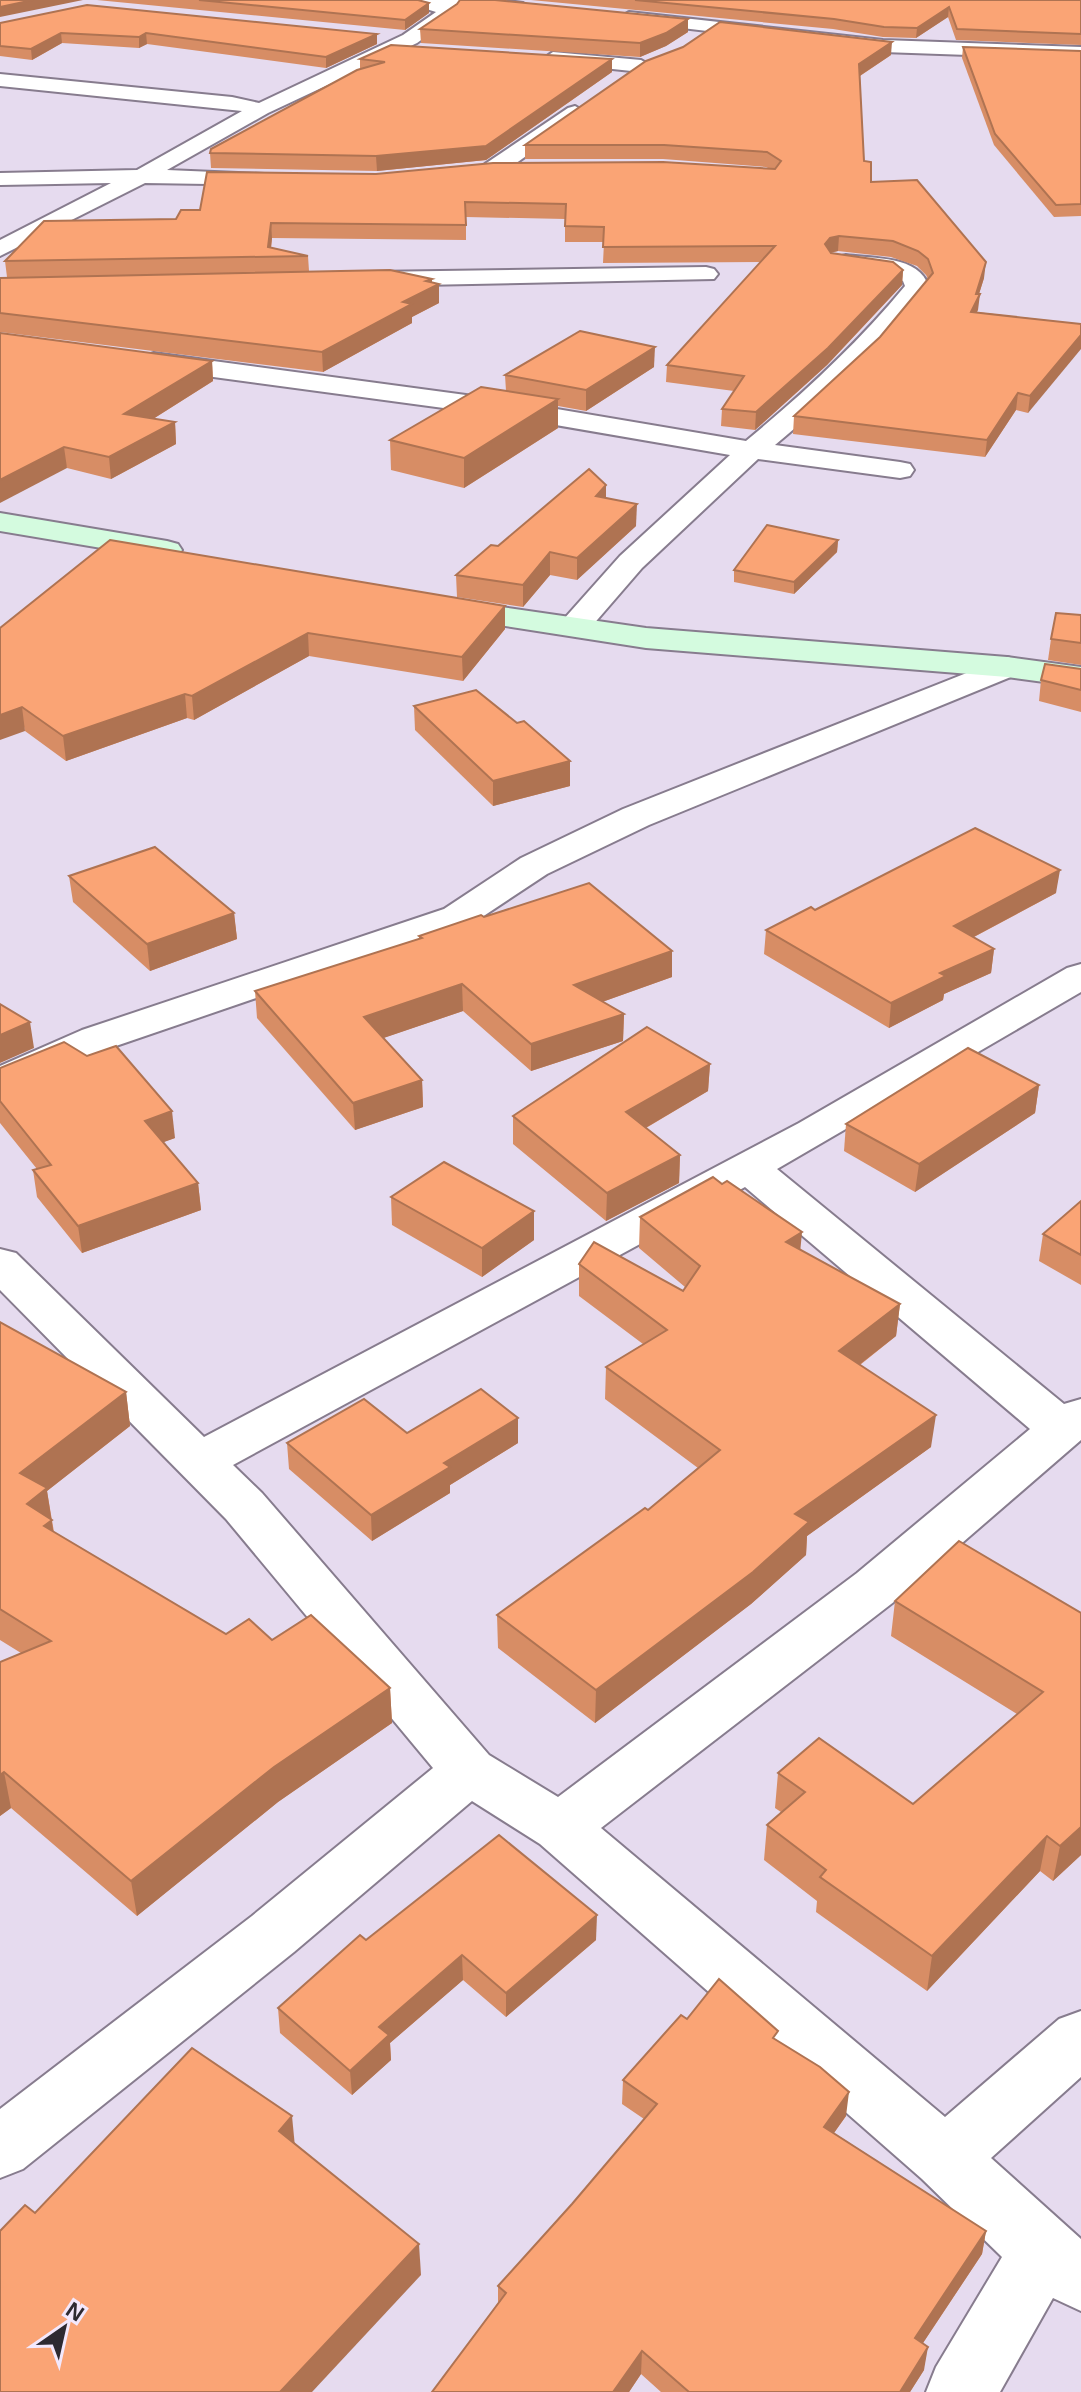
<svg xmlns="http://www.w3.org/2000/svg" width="1081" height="2392" viewBox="0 0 1081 2392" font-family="Arial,sans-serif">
<rect width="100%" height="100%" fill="#e6dbef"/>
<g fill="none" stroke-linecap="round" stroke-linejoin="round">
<!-- street casing -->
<g stroke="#877c8e" stroke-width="4">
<g id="street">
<polygon points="419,0 500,0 523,3 526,7 517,12 452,6 459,11 456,15 417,43 268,113 167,170 264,174 272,175 275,180 272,185 145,183 0,256 0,240 111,183 0,185 0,173 137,170 242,111 0,86 0,74 232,97 259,103 403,35 436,12 420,7"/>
<polygon points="629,12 883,40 1081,47 1081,59 883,52 623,21 620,17"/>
<polygon points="553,52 641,60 651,66 641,72 546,62 544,58"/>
<polygon points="575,106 585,112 582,116 501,174 485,174 482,169 485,164 568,108"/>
<path d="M846,255C874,259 919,255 929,287C887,348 831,398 775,445L900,462L910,464L914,470L910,476L900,478L758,459L642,568L585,634L574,636L563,634L558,627L563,620L620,556L730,455L503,416L154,369L145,366L141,361L145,356L154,353L503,400L746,441C804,393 857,344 905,286L903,281L893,275L838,267L834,262L838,257Z"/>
<polygon points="706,267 714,269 718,274 714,279 370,286 362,284 358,279 362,274 370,272"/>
<polygon points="1007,657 1018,660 1023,667 1018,674 649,825 547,874 470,925 110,1048 0,1093 0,1066 82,1030 444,909 521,858 623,809"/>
<path d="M1081,964V992L777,1169L1064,1404L1081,1399V1440L895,1601L601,1828L945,2117L1059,2019L1081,2011V2077L991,2158L1081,2239V2311L1053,2298L1000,2392H926L936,2367L1002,2257L922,2179L540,1844L472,1801L294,1952L23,2169L0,2178V2109L252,1916L433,1768L226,1519L0,1290V1249L16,1253L204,1437L799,1123L1067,968ZM745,1187L1030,1429L857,1573L558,1797L489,1755L262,1493L233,1465Z"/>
</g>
</g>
<!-- secondary casing -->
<g stroke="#877c8e" stroke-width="4">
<g id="secondary">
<polygon points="0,513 167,541 178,544 182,550 178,556 167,559 0,531"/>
<polygon points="446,599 646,628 1007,657 1081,667 1081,687 1007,677 646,648 435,615 430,608 435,601"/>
</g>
</g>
<!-- street -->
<use href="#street" fill="#fff" fill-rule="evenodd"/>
<!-- secondary -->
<use href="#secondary" fill="#d4fbdf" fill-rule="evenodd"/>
</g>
<!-- wall -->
<g fill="#d78d65">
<polygon points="97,0 418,0 429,13 405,30"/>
<polygon points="531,0 1081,0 1081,45 956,40 948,17 916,38 883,37 833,29"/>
<polygon points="457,4 688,32 666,46 640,57 421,43 420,29"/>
<polygon points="0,23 377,34 377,44 326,68 147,44 139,48 62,43 32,60 0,56"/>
<polygon points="963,47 1081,51 1081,216 1054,217 994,145 962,58"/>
<polygon points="891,55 860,76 864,161 871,182 984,278 979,294 977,312 1081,324 1028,413 1016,410 985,457 793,434 794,416 880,337 928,279 926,275 917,266 891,257 838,251 830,253 903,270 902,285 827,365 755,430 721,426 722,409 734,391 666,382 667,365 761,262 603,263 604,242 565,242 565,219 466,217 466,240 272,238 271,248 308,256 309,271 439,284 439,303 412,317 412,323 323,372 0,332 0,278 7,277 5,261 176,219 200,210 376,174 770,169 766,167 663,159 525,159 525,145"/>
<polygon points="360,59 612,59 612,72 486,160 377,171 211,168 210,153 360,70"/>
<polygon points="0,333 212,361 213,381 153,419 175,422 176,444 111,479 67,468"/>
<polygon points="654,367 586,411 558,406 558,428 464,488 391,470 390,440 506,391 505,375"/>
<polygon points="606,485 606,498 636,526 577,580 550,575 523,607 457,597 456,575 498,546"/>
<polygon points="838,540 837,552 794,594 734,582 734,570"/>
<polygon points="1081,615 1081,665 1048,660 1051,639"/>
<polygon points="0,628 505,629 463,681 309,656 194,720 187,718 66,761 25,731"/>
<polygon points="1081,669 1081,712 1039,701 1041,680"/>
<polygon points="414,706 570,761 570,786 493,806 415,730"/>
<polygon points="69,876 234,913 237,939 150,971 73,902"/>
<polygon points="1056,893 974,937 994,949 991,973 944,994 943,1000 889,1028 764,954 766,930 815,910"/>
<polygon points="484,917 672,977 602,1002 624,1014 623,1041 531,1071 463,1011 383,1038 422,1080 423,1107 355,1130 257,1018 255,991 419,939 419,936"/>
<polygon points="710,1064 708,1091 646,1128 680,1155 679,1183 606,1221 513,1144 513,1116"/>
<polygon points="0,1068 175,1138 163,1142 198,1183 201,1210 82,1253 37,1197 33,1170 37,1169 0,1123"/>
<polygon points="1039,1085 1035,1113 915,1192 844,1151 846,1124"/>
<polygon points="391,1197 534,1240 482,1277 392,1225"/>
<polygon points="1081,1201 1081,1285 1039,1261 1043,1234"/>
<polygon points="640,1217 800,1250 900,1304 896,1336 860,1365 931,1447 807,1536 806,1555 751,1604 595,1723 498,1648 497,1615 648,1510 698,1468 605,1399 606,1367 643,1344 579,1296 579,1264 683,1291 685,1287 639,1248"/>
<polygon points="0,1322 126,1392 130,1426 47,1491 54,1532 226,1634 272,1640 390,1688 392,1723 278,1802 137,1916 11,1808 0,1816 0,1662 21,1653 0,1640"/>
<polygon points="407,1433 518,1443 450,1485 450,1493 372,1541 289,1469 287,1443"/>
<polygon points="895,1601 1081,1613 1081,1855 1053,1881 1040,1871 927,1991 816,1912 817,1901 764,1860 767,1825 781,1812 775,1808 778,1773 913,1804 1017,1714 891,1636"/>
<polygon points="366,1940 596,1940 506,2017 463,1980 390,2043 391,2060 352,2095 280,2033 278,2008"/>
<polygon points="687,2019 777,2040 846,2116 834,2133 986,2231 982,2254 923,2343 924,2370 910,2392 661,2392 641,2374 629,2392 432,2392 498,2303 498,2286 572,2204 644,2119 622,2104 623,2080"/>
</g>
<!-- shaded-wall -->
<g fill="#af7352">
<polygon points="33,0 83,0 0,17 0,7"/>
<polygon points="429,3 429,13 405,30 405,20"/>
<polygon points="949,7 948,17 916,38 917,28"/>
<polygon points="688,19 688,32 666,46 640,57 640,43"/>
<polygon points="61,33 62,43 32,60 31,49"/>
<polygon points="146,33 147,44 139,48 139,37"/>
<polygon points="377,34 377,44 326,68 326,57"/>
<polygon points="892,42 891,55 858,77 859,64"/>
<polygon points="612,59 612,72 486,160 377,171 376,156"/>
<polygon points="271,223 272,238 270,256 268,247"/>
<polygon points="839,236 838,251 829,253 825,244 830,238"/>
<polygon points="986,262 984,278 978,297 980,294 978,310 969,328 971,312 976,294"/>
<polygon points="903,270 902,285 827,365 755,430 756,412"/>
<polygon points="432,279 432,287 439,284 439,303 412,317 412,323 323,372 322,352 403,302 426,281"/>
<polygon points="1081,335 1081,349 1028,413 1030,396"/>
<polygon points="655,347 654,367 586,411 586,390"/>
<polygon points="212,361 213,381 126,436 124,414"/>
<polygon points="1018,393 1016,410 985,457 987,440"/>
<polygon points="558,399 558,428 464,488 464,458"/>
<polygon points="175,422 176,444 111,479 109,457"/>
<polygon points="64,447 67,468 0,503 0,480"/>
<polygon points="606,485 606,506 596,496"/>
<polygon points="637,504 636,526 577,580 577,558"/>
<polygon points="838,540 837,552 794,594 794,582"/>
<polygon points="550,552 550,575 523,607 523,585"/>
<polygon points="505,606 505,629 463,681 462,657"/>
<polygon points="308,633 309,656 194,720 192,696"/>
<polygon points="185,694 187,718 66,761 63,736"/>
<polygon points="22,707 25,731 0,740 0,715"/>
<polygon points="570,761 570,786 493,806 493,781"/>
<polygon points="1060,870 1056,893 951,949 954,926"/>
<polygon points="234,913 237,939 150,971 147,944"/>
<polygon points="994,949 991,973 944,994 943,1000 889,1028 891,1003 940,973"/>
<polygon points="672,951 672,977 574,1012 574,985"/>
<polygon points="462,984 463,1011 366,1044 364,1017"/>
<polygon points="624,1014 623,1041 531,1071 531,1044"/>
<polygon points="30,1022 34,1048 0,1063 0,1035"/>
<polygon points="710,1064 708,1091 625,1140 626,1112"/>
<polygon points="422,1080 423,1107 355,1130 353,1103"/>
<polygon points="1039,1085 1035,1113 915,1192 919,1164"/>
<polygon points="172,1111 175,1138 148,1148 145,1121"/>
<polygon points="680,1155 679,1183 606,1221 607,1193"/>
<polygon points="198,1183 201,1210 82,1253 78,1226"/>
<polygon points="534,1211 534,1240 482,1277 482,1248"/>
<polygon points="802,1232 799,1264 786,1242"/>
<polygon points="900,1304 896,1336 836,1383 839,1351"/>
<polygon points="126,1392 130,1426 47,1491 57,1555 27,1507 20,1473"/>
<polygon points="936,1415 931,1447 807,1536 806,1555 751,1604 595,1723 596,1690 795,1514"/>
<polygon points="518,1418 518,1443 450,1485 450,1493 372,1541 371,1515 444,1463"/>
<polygon points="390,1688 392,1723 278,1802 137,1916 131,1881 274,1767"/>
<polygon points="4,1772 11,1808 0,1816 0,1775"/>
<polygon points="1081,1827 1081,1855 1053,1881 1060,1846"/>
<polygon points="1047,1836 1040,1871 927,1991 932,1956"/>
<polygon points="597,1915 596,1940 506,2017 506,1993"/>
<polygon points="462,1955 463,1980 390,2043 391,2060 352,2095 350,2071 379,2027"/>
<polygon points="849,2092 846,2116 821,2151 824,2127"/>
<polygon points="292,2116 295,2147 279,2131"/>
<polygon points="986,2231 982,2254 911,2361 915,2338"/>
<polygon points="419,2244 421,2275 312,2392 280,2392"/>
<polygon points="928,2347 924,2370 910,2392 900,2392"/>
<polygon points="642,2351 641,2374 629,2392 613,2392"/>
</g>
<!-- building -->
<g fill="#faa475" stroke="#af7352" stroke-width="2">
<polygon points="0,0 33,0 0,7"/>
<polygon points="199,0 418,0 429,3 405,20"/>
<polygon points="460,0 495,0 688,19 666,33 640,43 420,29 457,4"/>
<polygon points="635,0 1081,0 1081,34 957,29 949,7 917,28 884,27 834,19"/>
<polygon points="87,5 377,34 326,57 146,33 139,37 61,33 31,49 0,46 0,23"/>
<polygon points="720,22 892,42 859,64 864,161 871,162 871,182 917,180 986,262 976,294 980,294 971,312 1081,324 1081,335 1030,396 1018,393 987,440 794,416 880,337 933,273 928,259 918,251 893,241 839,236 830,238 825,244 831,253 893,262 903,270 828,348 756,412 722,409 744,376 667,365 775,246 603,247 604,227 565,226 566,204 465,202 466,225 271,223 268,247 308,256 5,261 44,221 176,219 181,210 200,210 207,172 376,174 493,163 663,162 775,169 781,161 767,152 664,145 525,145 646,61 683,47"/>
<polygon points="391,45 612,59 486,146 376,156 210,153 211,149 357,70 385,62 360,59"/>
<polygon points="963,47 1081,51 1081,204 1056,205 995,134"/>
<polygon points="390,270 432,279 426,281 439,284 403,302 412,304 322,352 0,313 0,278"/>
<polygon points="580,331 655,347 586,390 505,375"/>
<polygon points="0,333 212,361 124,414 175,422 109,457 64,447 0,480"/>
<polygon points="481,387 558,399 464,458 390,440"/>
<polygon points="589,469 606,485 596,496 637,504 577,558 550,552 523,585 456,575 491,545 498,546"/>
<polygon points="767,525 838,540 794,582 734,570"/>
<polygon points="110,540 505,606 462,657 308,633 192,696 185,694 63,736 22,707 0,715 0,628"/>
<polygon points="1056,613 1081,615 1081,643 1051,639"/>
<polygon points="1045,664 1081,669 1081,690 1041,680"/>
<polygon points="476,690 517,723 524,721 570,761 493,781 414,706"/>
<polygon points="975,828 1060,870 954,926 994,949 940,973 946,976 891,1003 766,930 811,907 815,910"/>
<polygon points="155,847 234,913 147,944 69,876"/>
<polygon points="589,883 672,951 574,985 624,1014 531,1044 462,984 364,1017 422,1080 353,1103 255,991 422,938 419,936 481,915 484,917"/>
<polygon points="0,1004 30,1022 0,1035"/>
<polygon points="647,1027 710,1064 626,1112 680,1155 607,1193 513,1116"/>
<polygon points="64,1042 87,1056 116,1046 172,1111 145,1121 198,1183 78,1226 33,1170 51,1165 0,1101 0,1068"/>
<polygon points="968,1048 1039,1085 919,1164 846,1124"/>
<polygon points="444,1162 534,1211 482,1248 391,1197"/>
<polygon points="713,1177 722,1184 727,1181 802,1232 786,1242 900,1304 839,1351 936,1415 795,1514 809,1522 753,1572 596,1690 497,1615 645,1508 648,1510 720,1450 606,1367 667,1330 579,1264 594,1242 683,1291 700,1266 640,1217"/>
<polygon points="1081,1201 1081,1255 1043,1234"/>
<polygon points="0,1322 126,1392 20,1473 47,1488 27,1504 52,1520 44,1526 226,1634 249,1619 272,1640 311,1615 390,1688 274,1767 131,1881 4,1772 0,1775 0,1662 51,1641 0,1609"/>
<polygon points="481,1389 518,1418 444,1463 450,1467 371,1515 287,1443 364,1399 407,1433"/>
<polygon points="959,1541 1081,1613 1081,1827 1060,1846 1047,1836 932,1956 820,1877 826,1870 767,1825 805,1792 778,1773 819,1738 913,1804 1043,1692 895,1601"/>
<polygon points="499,1835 597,1915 506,1993 462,1955 379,2027 389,2035 350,2071 278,2008 360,1935 366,1940"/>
<polygon points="719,1979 778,2031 773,2038 820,2067 849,2092 824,2127 986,2231 915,2338 928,2347 900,2392 689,2392 642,2351 613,2392 432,2392 506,2293 498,2286 572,2204 657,2104 623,2080 681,2015 687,2019"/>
<polygon points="192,2048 292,2116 279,2131 419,2244 280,2392 0,2392 0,2231 25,2205 35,2213"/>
</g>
<!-- north arrow -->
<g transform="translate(64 2328) rotate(34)" stroke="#f3e8fc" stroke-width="6" paint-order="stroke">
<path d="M0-6L14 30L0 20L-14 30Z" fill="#2e2a31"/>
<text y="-12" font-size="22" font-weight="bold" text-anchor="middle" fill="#2e2a31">N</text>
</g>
</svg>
